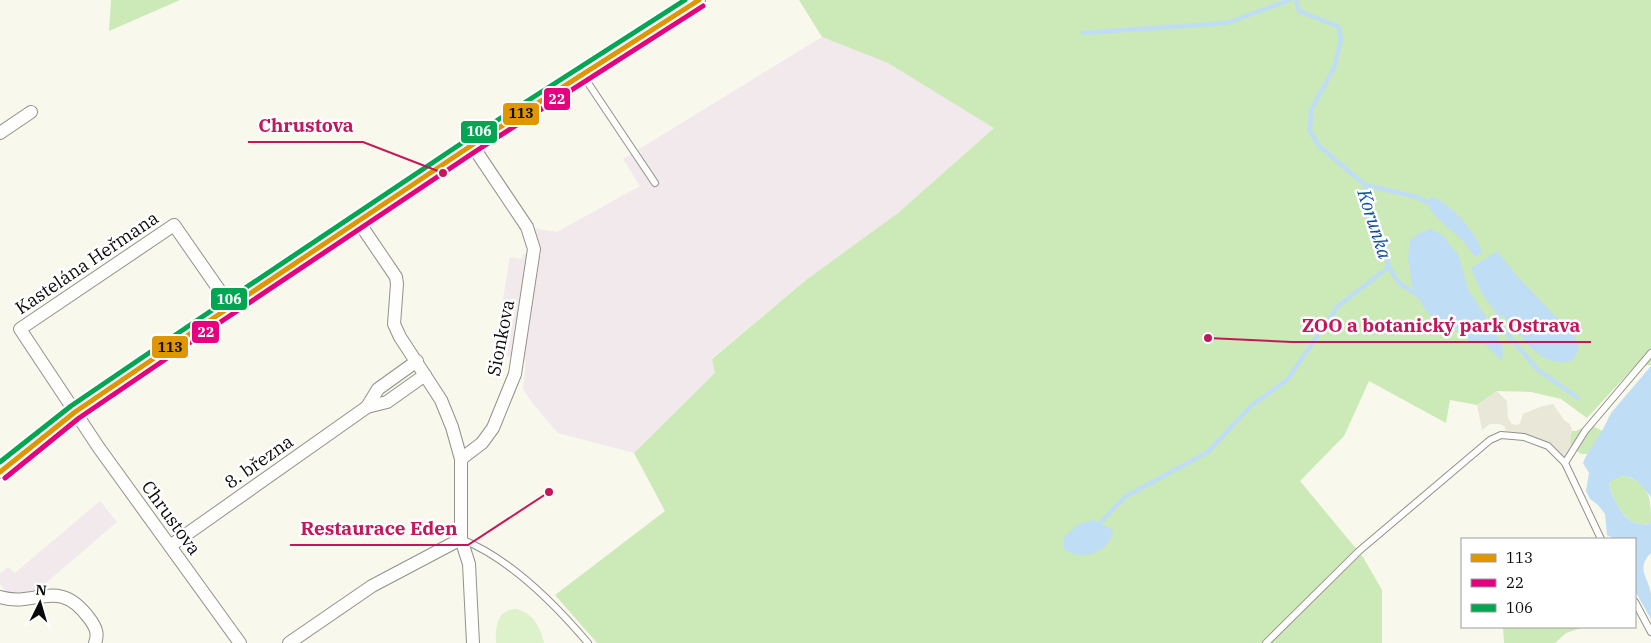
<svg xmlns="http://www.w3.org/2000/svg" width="1651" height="643" viewBox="0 0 1651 643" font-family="'IBM Plex Serif',serif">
<rect width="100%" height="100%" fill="#f9f8ed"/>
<!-- industrial -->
<g fill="#f1e9eb">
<polygon points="822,37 888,63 995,127 898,213 806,280 712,358 716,373 634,453 558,433 533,404 523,389 526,361 507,356 514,311 501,310 510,257 522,259 523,254 542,256 533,228 557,232 640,186 623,159"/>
<polygon points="100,501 117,522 19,606 0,584 0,574 8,567 15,573"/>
</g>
<!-- green -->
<path fill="#ddf1cb" d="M516,609C533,613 540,627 544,643H496C495,628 497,609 516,609Z"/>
<!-- forest -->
<g fill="#cce9b8">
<polygon points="111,0 180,0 109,31"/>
<polygon points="799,0 1651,0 1651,365 1635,366 1587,418 1561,399 1531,392 1497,391 1477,405 1450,400 1446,423 1369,381 1344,436 1300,481 1363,557 1382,590 1382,643 597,643 555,595 665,511 634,453 715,373 712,359 806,280 898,213 994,128 888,63 822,37"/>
<polygon points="1587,426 1593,426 1608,434 1587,454 1581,454 1569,445 1570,431 1576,431"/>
<path d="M1626,476C1651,485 1651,500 1651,524C1645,525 1636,524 1631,521C1620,515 1611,494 1609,482L1616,477Z"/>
<polygon points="1503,627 1584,627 1566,633 1555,643 1504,643"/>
</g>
<!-- plaza -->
<polygon fill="#e9e7d8" points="1497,391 1507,401 1508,418 1512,424 1517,425 1520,423 1523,414 1543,406 1553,404 1564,420 1570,424 1572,431 1570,441 1573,451 1565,463 1548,446 1506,435 1505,427 1500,424 1490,424 1482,430 1477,405"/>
<!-- water -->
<g fill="#c0ddf6">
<path d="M1431,197C1449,201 1479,235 1482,253L1476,257C1471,253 1468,247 1464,242C1454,231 1429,215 1427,201Z"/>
<polygon points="1431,229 1442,235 1459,256 1468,289 1486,317 1503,348 1502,361 1485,344 1471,343 1458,331 1437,324 1424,308 1412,285 1408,258 1410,240 1419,233"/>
<path d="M1497,251L1518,277L1575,337L1579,349L1573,360C1541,372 1522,335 1503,316C1499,312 1494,310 1491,306C1482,296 1476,280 1471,268Z"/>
<path d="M1651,366V497C1639,482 1628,467 1609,483C1611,494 1620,515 1631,521C1636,524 1645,525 1651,524V553C1635,569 1649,578 1651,594C1651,602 1651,611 1651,619L1635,591V539H1615L1607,535L1605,514L1598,505L1590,499L1586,491L1589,473L1583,463L1587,454L1602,431L1611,413Z"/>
<path d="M1093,520L1113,530C1111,552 1081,563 1064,549V537L1079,524Z"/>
</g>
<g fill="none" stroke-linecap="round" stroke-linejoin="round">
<!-- stream -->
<g stroke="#c0ddf6" stroke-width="4.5">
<polyline points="1296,0 1299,11 1339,27 1341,40 1334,68 1311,110 1310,131 1319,146 1365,185 1389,267 1399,283 1422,298"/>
<polyline points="1083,33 1227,23 1290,0"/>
<polyline points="1365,185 1417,197 1430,204"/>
<polyline points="1496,307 1501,327"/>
<polyline points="1486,325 1491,327 1501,327 1538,370 1578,398"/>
<polyline points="1100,523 1125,497 1208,452 1250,407 1288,379 1338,306 1389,267"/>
</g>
<!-- lane casing -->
<g stroke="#92918c" stroke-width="8">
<g id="lane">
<polyline points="582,74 655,183"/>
<path d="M461,539C509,558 555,604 588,643"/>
<polyline points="1601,539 1565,463 1585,431 1651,353"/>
<polyline points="1635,602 1651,632"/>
<polyline points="1266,643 1359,551 1490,440 1501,435 1524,437 1548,446 1565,463"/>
</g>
</g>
<!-- street casing -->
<g stroke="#92918c" stroke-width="14">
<g id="street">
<polyline points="0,133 31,112"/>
<polyline points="358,221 396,277 397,284 394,324 400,337 441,400 452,427 461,459 461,539 469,564 473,643"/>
<polyline points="231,307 174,225 20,329 99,448 240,643"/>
<polyline points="367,407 378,389 417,361"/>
<polyline points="461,459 482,443 493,428 515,374 534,249 527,227 472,145"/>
<polyline points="0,472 75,412 200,327 472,145 699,0"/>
<polyline points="170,546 367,407 387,402 425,375"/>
<path d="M0,597C36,608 58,576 89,618C95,626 99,633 95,643"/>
<polyline points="289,643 372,586 461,539"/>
</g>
</g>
<!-- lane -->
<use href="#lane" stroke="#fefefc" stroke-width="6"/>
<!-- street -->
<use href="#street" stroke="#fefefc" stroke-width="12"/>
<!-- bus-1 casing -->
<g stroke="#fff" stroke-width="9">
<polyline id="bus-1" points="0,472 75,412 200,327 472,145 699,0"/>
</g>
<!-- bus-2 casing -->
<g stroke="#fff" stroke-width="9">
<polyline id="bus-2" points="5,478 79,418 204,333 476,151 703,6"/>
</g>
<!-- bus-3 casing -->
<g stroke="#fff" stroke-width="9">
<polyline id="bus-3" points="0,462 71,406 196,321 468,139 685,0"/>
</g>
<!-- bus-1 -->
<use href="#bus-1" stroke="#df9601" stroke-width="5"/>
<!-- bus-2 -->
<use href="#bus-2" stroke="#e5007d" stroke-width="5"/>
<!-- bus-3 -->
<use href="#bus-3" stroke="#00a651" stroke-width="5"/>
</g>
<g text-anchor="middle" stroke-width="5" stroke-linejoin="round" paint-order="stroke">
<!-- street labels -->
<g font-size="18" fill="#0a0a0a" stroke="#fff">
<text transform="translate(87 263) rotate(-34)" y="6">Kastelána Heřmana</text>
<text transform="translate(501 338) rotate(-79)" y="6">Sionkova</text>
<text transform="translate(259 462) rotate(-35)" y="6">8. března</text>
<text transform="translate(171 518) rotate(54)" y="6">Chrustova</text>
</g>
<!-- water labels -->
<g font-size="19" font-style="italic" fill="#0e4ea1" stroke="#fff">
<text transform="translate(1375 224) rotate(72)" y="7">Korunka</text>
</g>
</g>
<!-- callouts -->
<path fill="none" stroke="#c2185b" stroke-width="2" d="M443 173L363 142H248M1208 338L1292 342H1591M549 492L468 545H290"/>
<g fill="#c2185b" stroke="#fff" stroke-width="2">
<circle cx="443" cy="173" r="5"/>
<circle cx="1208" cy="338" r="5"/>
<circle cx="549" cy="492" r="5"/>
</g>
<g font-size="19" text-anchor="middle" font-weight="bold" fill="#c2185b" stroke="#fff" stroke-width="5" stroke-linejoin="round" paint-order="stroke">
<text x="306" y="132">Chrustova</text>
<text x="1441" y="332">ZOO a botanický park Ostrava</text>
<text x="379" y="535">Restaurace Eden</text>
</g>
<g stroke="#fff" stroke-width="2">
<rect x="543" y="87" width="28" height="24" rx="5" fill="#e5007d"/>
<rect x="502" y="102" width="38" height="24" rx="5" fill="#df9601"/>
<rect x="460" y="120" width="38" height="24" rx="5" fill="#00a651"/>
<rect x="210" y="287" width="38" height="24" rx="5" fill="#00a651"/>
<rect x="191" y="320" width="29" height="24" rx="5" fill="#e5007d"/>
<rect x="151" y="335" width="38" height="24" rx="5" fill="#df9601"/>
</g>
<g font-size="14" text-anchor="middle" font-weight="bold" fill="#fff">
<text x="557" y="104">22</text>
<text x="479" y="136">106</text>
<text x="229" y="304">106</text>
<text x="206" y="337">22</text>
</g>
<g font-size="14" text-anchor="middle" font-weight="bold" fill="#111">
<text x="521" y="118">113</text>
<text x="170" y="352">113</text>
</g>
<!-- legend -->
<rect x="1461" y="538" width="175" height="90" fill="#ffffff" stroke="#9d9d9d"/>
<rect x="1471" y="554" width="25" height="8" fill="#df9601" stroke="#9d9d9d"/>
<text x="1506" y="563" font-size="15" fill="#0a0a0a">113</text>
<rect x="1471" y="579" width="25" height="8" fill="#e5007d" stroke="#9d9d9d"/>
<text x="1506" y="588" font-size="15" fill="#0a0a0a">22</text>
<rect x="1471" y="604" width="25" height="8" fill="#00a651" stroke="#9d9d9d"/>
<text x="1506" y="613" font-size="15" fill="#0a0a0a">106</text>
<!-- north arrow -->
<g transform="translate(40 603) rotate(5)" stroke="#ffffff" stroke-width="4" paint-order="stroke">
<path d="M0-4L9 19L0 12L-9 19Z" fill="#0a0a0a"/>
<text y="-8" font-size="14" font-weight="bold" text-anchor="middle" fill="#0a0a0a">N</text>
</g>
</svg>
